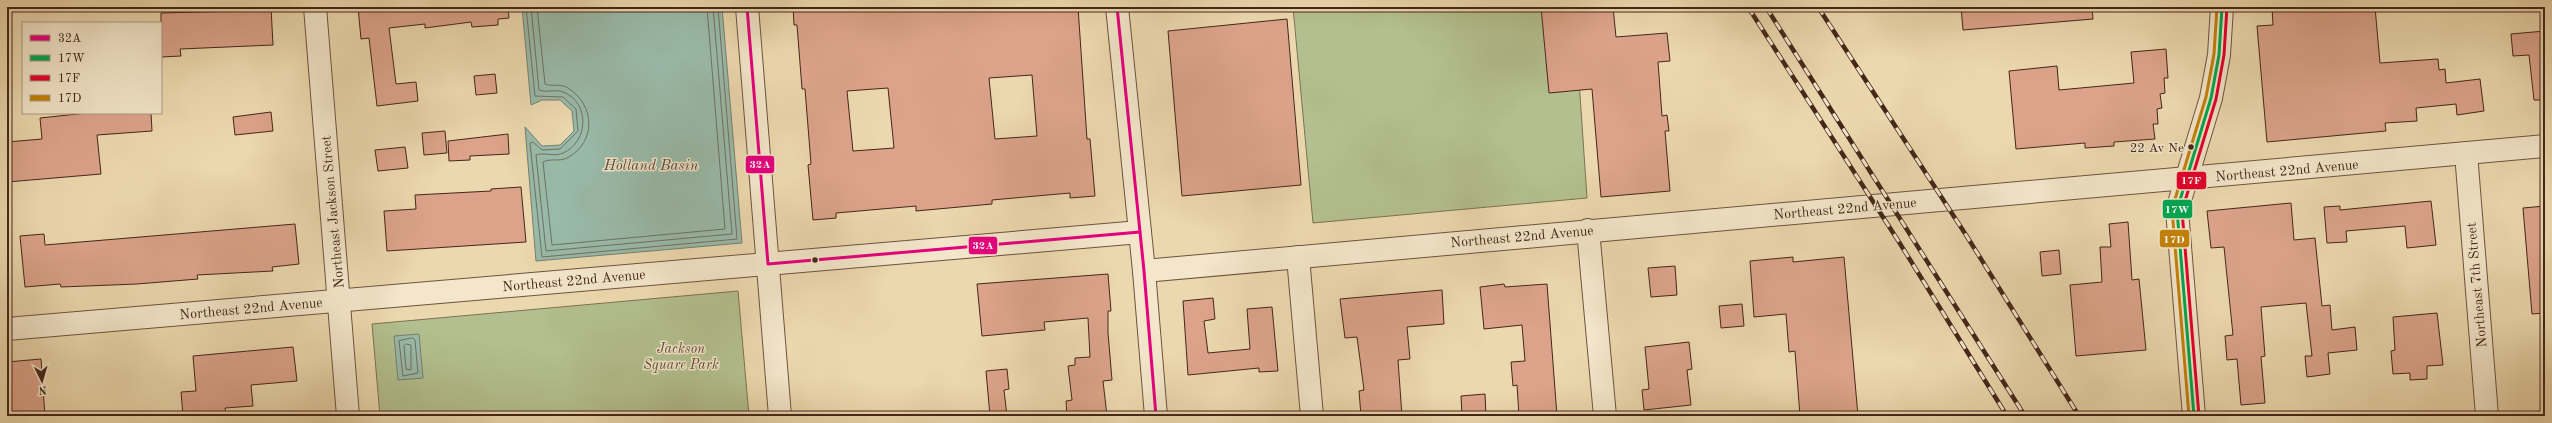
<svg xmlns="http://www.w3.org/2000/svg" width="2552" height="423" viewBox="0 0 2552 423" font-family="'Old Standard TT',serif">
<rect width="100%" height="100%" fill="#ecd8ae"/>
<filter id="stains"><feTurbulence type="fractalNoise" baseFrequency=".005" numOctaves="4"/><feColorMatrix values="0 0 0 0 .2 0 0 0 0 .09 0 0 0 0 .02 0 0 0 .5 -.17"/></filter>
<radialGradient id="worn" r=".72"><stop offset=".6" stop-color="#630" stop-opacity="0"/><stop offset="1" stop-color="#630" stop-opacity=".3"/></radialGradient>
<!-- green -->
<g fill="#b3bf8e" stroke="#7c7254">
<polygon points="1293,7 1574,7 1587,198 1313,223"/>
<polygon points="738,291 749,416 380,416 372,324"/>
</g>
<!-- water -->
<g fill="#99baa9" stroke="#777f70">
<polygon points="522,7 722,7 742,243 536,261 525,127 542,146 560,145 574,131 572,111 560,100 542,100 531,105"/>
<polygon points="419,334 423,378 398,380 394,336"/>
</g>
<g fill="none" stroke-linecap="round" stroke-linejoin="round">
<!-- shore -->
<g stroke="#6f7062" stroke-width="1">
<polyline points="526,7 535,96 563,97 576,109 578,131 560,149 542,150 533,142 530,143 542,257 737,239 718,7"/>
<path d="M531,7L539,90C546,93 556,89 563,92C590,102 589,142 563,153C555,157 543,152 536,155L546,251L732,234L713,7"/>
<path d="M537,7L545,84C552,87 561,83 568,88C595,105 597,142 567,158C559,162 550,158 543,162L552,245L725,229L707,7"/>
<polygon points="413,338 415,340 418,373 403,376 399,341"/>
<polygon points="406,344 411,345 411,370 406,369 404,346"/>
</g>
</g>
<!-- building -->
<g fill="#dca38a" stroke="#45261a" fill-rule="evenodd">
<polygon points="241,7 271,7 273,45 180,49 181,56 161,57 161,13 241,11"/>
<polygon points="358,7 508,7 509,18 498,19 498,25 472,27 471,22 425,28 425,24 389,28 396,84 416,82 418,101 377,106 369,38 361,39"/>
<path d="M793,7H1078L1087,139H1090L1095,196L1070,198V193L992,200V204L916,211V206L836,213V218L813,220L808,165L811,164L805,89H802L797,25H794ZM1032,75L1037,136L995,139L989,78ZM888,88L894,148L853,151L847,91Z"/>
<polygon points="1541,7 1613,7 1616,37 1667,33 1670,61 1658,62 1662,116 1667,115 1669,131 1665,131 1670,191 1601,197 1592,89 1549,93"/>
<polygon points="1961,7 2092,7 2093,19 1963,30"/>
<polygon points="2272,7 2375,7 2380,63 2438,59 2439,70 2445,69 2446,83 2480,79 2484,111 2457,115 2456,104 2416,108 2417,121 2385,123 2386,131 2267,142 2257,26 2273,25"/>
<polygon points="1287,19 1301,185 1182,196 1168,31"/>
<polygon points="2545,31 2545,100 2534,100 2529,55 2513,56 2511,34"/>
<polygon points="2166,49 2168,78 2164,78 2165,93 2160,94 2162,108 2157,109 2158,124 2153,124 2155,139 2114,142 2114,146 2085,148 2085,143 2016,149 2009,71 2057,66 2059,90 2134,83 2131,52"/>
<polygon points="495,74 497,93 476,95 474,76"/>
<polygon points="271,112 273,131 235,135 233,117"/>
<polygon points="87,113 151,113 152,131 97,135 101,174 7,182 7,142 42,139 40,118"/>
<polygon points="445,131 447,153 424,155 422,133"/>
<polygon points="508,134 509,154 470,156 470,160 449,161 448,141"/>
<polygon points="405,147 408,168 378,171 375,150"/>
<polygon points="521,187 526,242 387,251 384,211 416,209 415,195 491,191 491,189"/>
<polygon points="2431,201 2436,245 2407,248 2405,226 2346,231 2347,242 2327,243 2324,207 2340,206 2340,210"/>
<polygon points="2291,203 2294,240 2315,238 2322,306 2330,305 2332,330 2355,327 2357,350 2328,353 2330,374 2307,377 2305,356 2312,356 2306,303 2261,307 2265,356 2261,357 2265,403 2241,405 2237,359 2227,360 2225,336 2233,335 2224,247 2211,248 2207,211"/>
<polygon points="2545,206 2545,313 2532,314 2523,208"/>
<polygon points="2128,222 2132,280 2139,279 2146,350 2076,356 2070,285 2102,282 2100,247 2111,247 2109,224"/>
<polygon points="295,224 299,264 272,267 273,271 197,275 198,279 137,284 61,287 60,284 25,287 20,236 44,234 45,245"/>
<polygon points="2059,250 2061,274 2042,276 2040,252"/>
<polygon points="1793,257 1793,262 1844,257 1858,416 1800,416 1795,351 1789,352 1786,314 1754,317 1750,261"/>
<polygon points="1675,266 1677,295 1651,297 1648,268"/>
<polygon points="1108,274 1111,311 1108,311 1108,333 1112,380 1103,381 1107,416 1067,416 1066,401 1072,400 1068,366 1075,365 1075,358 1090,357 1088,318 1044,322 1045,330 982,336 977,284"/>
<polygon points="1504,284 1505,287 1547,284 1557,416 1519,416 1517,385 1513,386 1511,362 1525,361 1522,325 1484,329 1480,287"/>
<polygon points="1442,290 1444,324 1407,327 1410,359 1398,360 1402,416 1361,416 1359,391 1364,390 1357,337 1345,338 1340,299"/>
<polygon points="1213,298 1215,319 1204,321 1208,353 1250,349 1247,309 1272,307 1278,371 1259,372 1259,368 1188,375 1183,301"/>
<polygon points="1742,304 1744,326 1721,328 1719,306"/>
<polygon points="2437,313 2443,365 2427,366 2427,379 2410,380 2410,373 2393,374 2391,351 2395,350 2393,317"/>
<polygon points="1689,342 1692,369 1687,370 1691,405 1644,410 1642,390 1649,389 1645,347"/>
<polygon points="293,347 297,381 251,385 253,406 225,408 226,416 183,416 181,392 196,391 193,356"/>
<polygon points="41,359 45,416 7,416 7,362"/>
<polygon points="1007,369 1009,389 1004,390 1007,416 990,416 986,371"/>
<polygon points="1485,394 1486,416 1462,416 1461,396"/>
</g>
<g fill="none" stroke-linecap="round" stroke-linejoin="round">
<!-- minor casing -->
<g stroke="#6f523f" stroke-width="24">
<g id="minor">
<polyline points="315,7 348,416"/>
<polyline points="747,7 780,416"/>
<polyline points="1117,7 1144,271 1156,416"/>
<polyline points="2466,153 2487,416"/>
<polyline points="1588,230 1605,416"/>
<polyline points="1298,257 1312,416"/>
<polyline points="1144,271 2545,146"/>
<polyline points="7,329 1140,232"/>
<polyline points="2194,416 2177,210 2211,98 2219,55 2222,7"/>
</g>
</g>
<!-- minor -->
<use href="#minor" stroke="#f3e6ca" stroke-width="22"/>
<!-- rail casing -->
<g stroke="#45261a" stroke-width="4.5">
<g id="rail">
<polyline points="1748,7 1899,242 2007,416"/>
<polyline points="1766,7 2025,416"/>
<polyline points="1818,7 1966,235 2079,416"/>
</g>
</g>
<!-- rail -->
<use href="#rail" stroke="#f3e6ca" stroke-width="3" stroke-dasharray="9" stroke-linecap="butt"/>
<!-- bus-1 casing -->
<g stroke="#f3e6ca" stroke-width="6">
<g id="bus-1">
<polyline points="747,7 768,264 1140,232"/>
<polyline points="1117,7 1144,271 1156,416"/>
</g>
</g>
<!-- bus-2 casing -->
<g stroke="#f3e6ca" stroke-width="6">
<polyline id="bus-2" points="2194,416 2177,210 2211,98 2219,55 2222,7"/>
</g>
<!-- bus-3 casing -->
<g stroke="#f3e6ca" stroke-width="6">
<polyline id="bus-3" points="2199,416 2182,211 2216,99 2224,55 2227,7"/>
</g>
<!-- bus-4 casing -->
<g stroke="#f3e6ca" stroke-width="6">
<polyline id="bus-4" points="2189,416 2172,209 2206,97 2214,54 2217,7"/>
</g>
<!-- bus-1 -->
<use href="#bus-1" stroke="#e5007d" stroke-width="3"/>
<!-- bus-2 -->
<use href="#bus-2" stroke="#00a651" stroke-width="3"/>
<!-- bus-3 -->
<use href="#bus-3" stroke="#e4002b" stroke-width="3"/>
<!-- bus-4 -->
<use href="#bus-4" stroke="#c28008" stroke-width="3"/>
</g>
<!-- markers -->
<g fill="#45261a" stroke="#f3e6ca" stroke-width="1.5">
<circle cx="2191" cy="147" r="3.5"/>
<circle cx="815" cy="260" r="3.5"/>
</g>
<g text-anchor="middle" stroke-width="3" stroke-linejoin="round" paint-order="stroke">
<!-- bus labels -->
<g font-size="13" fill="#45261a" stroke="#f3e6ca" text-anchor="end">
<text x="2184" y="152">22 Av Ne</text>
</g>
<!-- street labels -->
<g font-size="14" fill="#45261a" stroke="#f3e6ca">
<text transform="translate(2287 170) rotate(-5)" y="5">Northeast 22nd Avenue</text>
<text transform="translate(1845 208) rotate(-5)" y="5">Northeast 22nd Avenue</text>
<text transform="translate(332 212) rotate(-95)" y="5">Northeast Jackson Street</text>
<text transform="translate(1522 236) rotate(-5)" y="5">Northeast 22nd Avenue</text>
<text transform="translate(574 280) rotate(-5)" y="5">Northeast 22nd Avenue</text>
<text transform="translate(2476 285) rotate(-95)" y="5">Northeast 7th Street</text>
<text transform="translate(251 308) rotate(-5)" y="5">Northeast 22nd Avenue</text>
</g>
<!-- park labels -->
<g font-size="14" font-style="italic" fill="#604c37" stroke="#f3e6ca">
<text x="681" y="353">Jackson<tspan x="681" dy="16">Square Park</tspan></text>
</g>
<!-- water labels -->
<g font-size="15" font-style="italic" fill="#5a4b3e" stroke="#f3e6ca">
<text x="651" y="170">Holland Basin</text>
</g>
</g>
<g stroke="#f3e6ca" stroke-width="1.5">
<rect x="745" y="155" width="30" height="19" rx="4" fill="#e5007d"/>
<rect x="2176" y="171" width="31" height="19" rx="4" fill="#e4002b"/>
<rect x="2162" y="199" width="31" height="20" rx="4" fill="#00a651"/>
<rect x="2159" y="229" width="31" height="19" rx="4" fill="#c28008"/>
<rect x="968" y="236" width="30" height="19" rx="4" fill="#e5007d"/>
</g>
<g font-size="11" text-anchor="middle" font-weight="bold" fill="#fff">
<text x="760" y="168">32A</text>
<text x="2191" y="184">17F</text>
<text x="2177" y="213">17W</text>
<text x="2174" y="243">17D</text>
<text x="983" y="249">32A</text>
</g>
<!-- margin -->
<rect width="2552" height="423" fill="none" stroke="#ecd8ae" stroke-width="24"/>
<rect x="8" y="8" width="2536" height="407" fill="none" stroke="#45261a" stroke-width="2"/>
<rect x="12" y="12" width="2528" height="399" fill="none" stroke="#45261a"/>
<!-- legend -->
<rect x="22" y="22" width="140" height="92" fill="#f3e6ca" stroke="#ad9984"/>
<rect x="30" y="35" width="20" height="6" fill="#e5007d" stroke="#ad9984"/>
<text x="58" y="42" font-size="12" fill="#45261a">32A</text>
<rect x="30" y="55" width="20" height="6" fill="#00a651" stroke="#ad9984"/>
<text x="58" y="62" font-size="12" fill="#45261a">17W</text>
<rect x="30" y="75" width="20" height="6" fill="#e4002b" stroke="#ad9984"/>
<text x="58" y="82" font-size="12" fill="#45261a">17F</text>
<rect x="30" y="95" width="20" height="6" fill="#c28008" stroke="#ad9984"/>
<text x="58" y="102" font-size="12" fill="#45261a">17D</text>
<!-- north arrow -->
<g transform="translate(42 381) rotate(175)" stroke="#f3e6ca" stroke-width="3" paint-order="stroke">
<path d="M0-3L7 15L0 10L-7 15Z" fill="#45261a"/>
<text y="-6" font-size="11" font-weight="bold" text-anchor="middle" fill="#45261a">N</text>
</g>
<rect width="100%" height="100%" filter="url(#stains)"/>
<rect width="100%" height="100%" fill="url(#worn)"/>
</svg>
